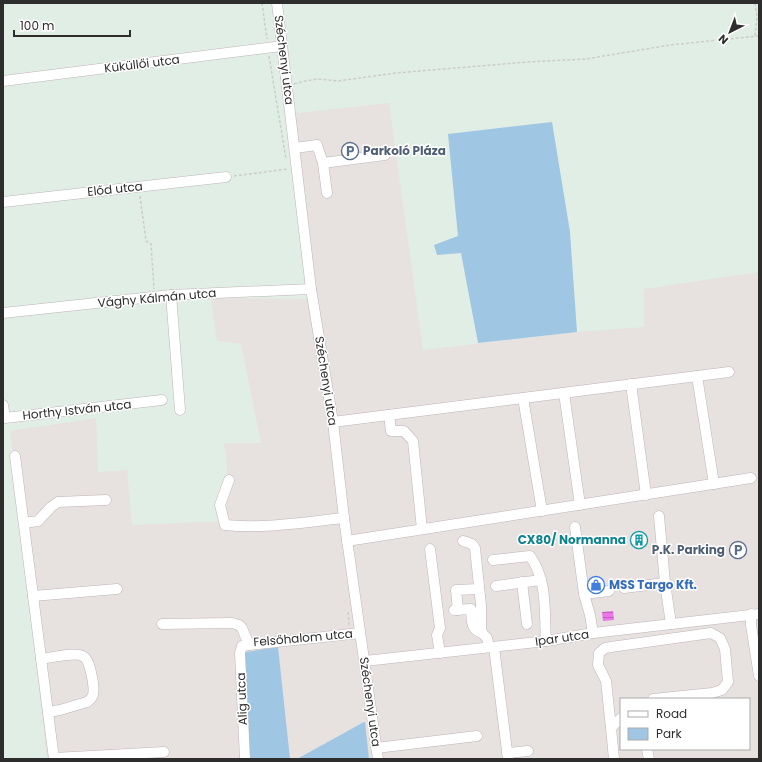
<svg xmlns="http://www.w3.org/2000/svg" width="762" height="762" viewBox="0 0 762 762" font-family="Poppins,sans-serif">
<defs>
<pattern id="water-rules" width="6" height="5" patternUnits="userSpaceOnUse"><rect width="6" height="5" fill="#ec77e9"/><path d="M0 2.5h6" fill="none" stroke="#c062bd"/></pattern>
</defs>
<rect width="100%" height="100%" fill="#e0eee5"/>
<!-- industrial -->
<path fill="#e7e1e0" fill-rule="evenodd" d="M389,103L423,350L577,332L644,327V289L759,272V759H47L10,431L96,418L98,472L127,470L132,525L226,521L227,464L224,443H261L241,344L217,341L211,298L308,299L299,231L290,114ZM621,699H749V749H621Z"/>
<!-- green -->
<g fill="#9fc6e3">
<polygon points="552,122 570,232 577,332 478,343 461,253 437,255 434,245 458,236 448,134"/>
<polygon points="278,647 290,759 245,759 240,653"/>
<polygon points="365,722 369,759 297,759 364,722"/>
</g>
<!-- water -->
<polygon fill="url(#water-rules)" points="613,611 614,620 603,621 602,612"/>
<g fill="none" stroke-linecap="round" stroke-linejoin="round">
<!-- minor casing -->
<g stroke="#c0b3b9" stroke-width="11">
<g id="minor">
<polyline points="277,3 311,289 333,422 344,518 378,759"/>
<polyline points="3,81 282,46"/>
<polyline points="295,148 317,145 323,163 385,155"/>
<polyline points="323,163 327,193"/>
<polyline points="3,202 226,177"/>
<polyline points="171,295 180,410"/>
<polyline points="3,313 171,295 311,289"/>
<polyline points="697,376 714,484"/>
<polyline points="631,384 646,495"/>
<polyline points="564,393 580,505"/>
<polyline points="523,398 542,511"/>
<polyline points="3,405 5,418 162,400"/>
<polyline points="389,415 391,431 404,431 413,441 422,529"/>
<polyline points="333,422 729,372"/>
<polyline points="15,456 54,759"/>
<path d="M229,480L220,505L225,525C264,529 305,522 344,518"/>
<polyline points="659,516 665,583 671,624"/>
<polyline points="24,523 38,521 51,507 58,502 106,500"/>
<polyline points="575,527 584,594 590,615 593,633"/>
<polyline points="347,541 751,478"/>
<polyline points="463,541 472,544 475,548 481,605 481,629 482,633 487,638 489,647"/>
<polyline points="430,549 440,628 437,635 440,653"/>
<path d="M493,560L530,556C548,581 544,611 546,641"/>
<polyline points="522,582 527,624"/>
<polyline points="496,586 541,580"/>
<polyline points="624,588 665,583"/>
<polyline points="584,594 609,591"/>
<polyline points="33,596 117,589"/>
<path d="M454,610L471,609C472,620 470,629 482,633"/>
<polyline points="458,610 456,590 479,589"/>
<polyline points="751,614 751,625 759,676"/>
<polyline points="162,624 232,623 239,625 242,628 249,645 360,633"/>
<polyline points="494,647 508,759"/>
<path d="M41,659C51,658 77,651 84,657C90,660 95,688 93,695C92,698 90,700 87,702L60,710L48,712"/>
<polyline points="365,661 546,641 593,633 759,614"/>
<polyline points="611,728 606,681 598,665 599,653 605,648 611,647 711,633 720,638 725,649 728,682 722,690 712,693 653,699"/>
<polyline points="376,748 477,736"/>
<polyline points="647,749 649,759"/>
<polyline points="507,753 528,751"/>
<polyline points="54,758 164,752"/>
<polyline points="245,759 240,653 242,646 249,645"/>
<polyline points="614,759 611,728 621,718"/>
</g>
</g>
<!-- path -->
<g stroke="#cdcdcd" stroke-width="1.5" stroke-dasharray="3 2" stroke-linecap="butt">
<polyline points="262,3 267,39"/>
<polyline points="755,3 757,17 755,36"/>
<polyline points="269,56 286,159"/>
<polyline points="294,84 305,81 318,79 338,81 396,73 527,62 586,59 670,45 759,36"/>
<polyline points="234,176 288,169"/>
<polyline points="140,196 146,241 151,244 154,289"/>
<polyline points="348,612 349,626"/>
</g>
<!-- minor -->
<use href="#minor" stroke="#fff" stroke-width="10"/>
</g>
<!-- icons -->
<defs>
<g id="parking-ring" transform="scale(0.9)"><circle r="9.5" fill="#fff" stroke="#5c6f8a" stroke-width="1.5"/><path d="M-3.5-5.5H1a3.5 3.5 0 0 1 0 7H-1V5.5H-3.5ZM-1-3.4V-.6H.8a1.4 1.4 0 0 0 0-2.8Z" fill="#5c6f8a"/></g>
<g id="building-ring" transform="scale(0.9)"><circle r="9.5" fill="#fff" stroke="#0f9aa8" stroke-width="1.5"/><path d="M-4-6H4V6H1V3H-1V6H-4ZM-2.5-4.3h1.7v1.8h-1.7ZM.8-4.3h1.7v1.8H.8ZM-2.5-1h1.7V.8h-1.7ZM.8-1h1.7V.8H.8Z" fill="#0f9aa8"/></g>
<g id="shop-ring" transform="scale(0.9)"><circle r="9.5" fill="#fff" stroke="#3f7fe0" stroke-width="1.5"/><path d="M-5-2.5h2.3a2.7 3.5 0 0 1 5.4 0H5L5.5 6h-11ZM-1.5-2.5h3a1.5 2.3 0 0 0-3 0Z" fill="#3f7fe0"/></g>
</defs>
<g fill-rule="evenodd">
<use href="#parking-ring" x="350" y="151"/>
<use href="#building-ring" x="639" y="540"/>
<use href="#parking-ring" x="738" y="550"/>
<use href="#shop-ring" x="596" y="585"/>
</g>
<g text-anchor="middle" stroke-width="3" stroke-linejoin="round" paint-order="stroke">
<!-- street labels -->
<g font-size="12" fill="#2d2d2d" stroke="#fff">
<text transform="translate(284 60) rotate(83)" y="4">Széchenyi utca</text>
<text transform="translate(142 64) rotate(-7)" y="4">Küküllői utca</text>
<text transform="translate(115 189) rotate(-6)" y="4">Előd utca</text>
<text transform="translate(157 298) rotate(-5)" y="4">Vághy Kálmán utca</text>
<text transform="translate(326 381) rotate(81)" y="4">Széchenyi utca</text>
<text transform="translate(77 410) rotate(-6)" y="4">Horthy István utca</text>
<text transform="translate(303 638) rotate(-5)" y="4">Felsőhalom utca</text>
<text transform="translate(562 638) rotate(-8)" y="4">Ipar utca</text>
<text transform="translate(242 699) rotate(-92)" y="4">Alig utca</text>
<text transform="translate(370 702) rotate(82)" y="4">Széchenyi utca</text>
</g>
<!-- service labels -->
<g font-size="12" font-weight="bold" fill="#4e5e75" stroke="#fff" text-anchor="start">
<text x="363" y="155">Parkoló Pláza</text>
<text x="725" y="554" text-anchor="end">P.K. Parking</text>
</g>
<!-- culture labels -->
<g font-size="12" font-weight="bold" fill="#0d838f" stroke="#fff" text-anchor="end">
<text x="626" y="544">CX80/ Normanna</text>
</g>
<!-- shop labels -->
<g font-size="12" font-weight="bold" fill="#366cbe" stroke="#fff" text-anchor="start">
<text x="609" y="589">MSS Targo Kft.</text>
</g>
</g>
<!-- border -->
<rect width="762" height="762" fill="none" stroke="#2d2d2d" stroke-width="8"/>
<!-- legend -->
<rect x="620" y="698" width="130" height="52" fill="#ffffff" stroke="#ababab"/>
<rect x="628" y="711" width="20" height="6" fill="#ffffff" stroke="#ababab"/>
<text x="656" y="718" font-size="12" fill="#2d2d2d">Road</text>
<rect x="628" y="728" width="20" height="12" fill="#9fc6e3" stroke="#ababab"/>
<text x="656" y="738" font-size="12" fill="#2d2d2d">Park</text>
<!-- north arrow -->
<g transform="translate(730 32) rotate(222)" stroke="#ffffff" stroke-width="3" paint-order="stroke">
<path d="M0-3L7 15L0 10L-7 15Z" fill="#2d2d2d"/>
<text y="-6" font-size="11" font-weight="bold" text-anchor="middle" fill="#2d2d2d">N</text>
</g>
<!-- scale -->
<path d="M14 30v6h116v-6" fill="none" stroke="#2d2d2d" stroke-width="2"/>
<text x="20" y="30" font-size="12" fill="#2d2d2d" stroke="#ffffff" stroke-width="3" paint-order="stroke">100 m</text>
</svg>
